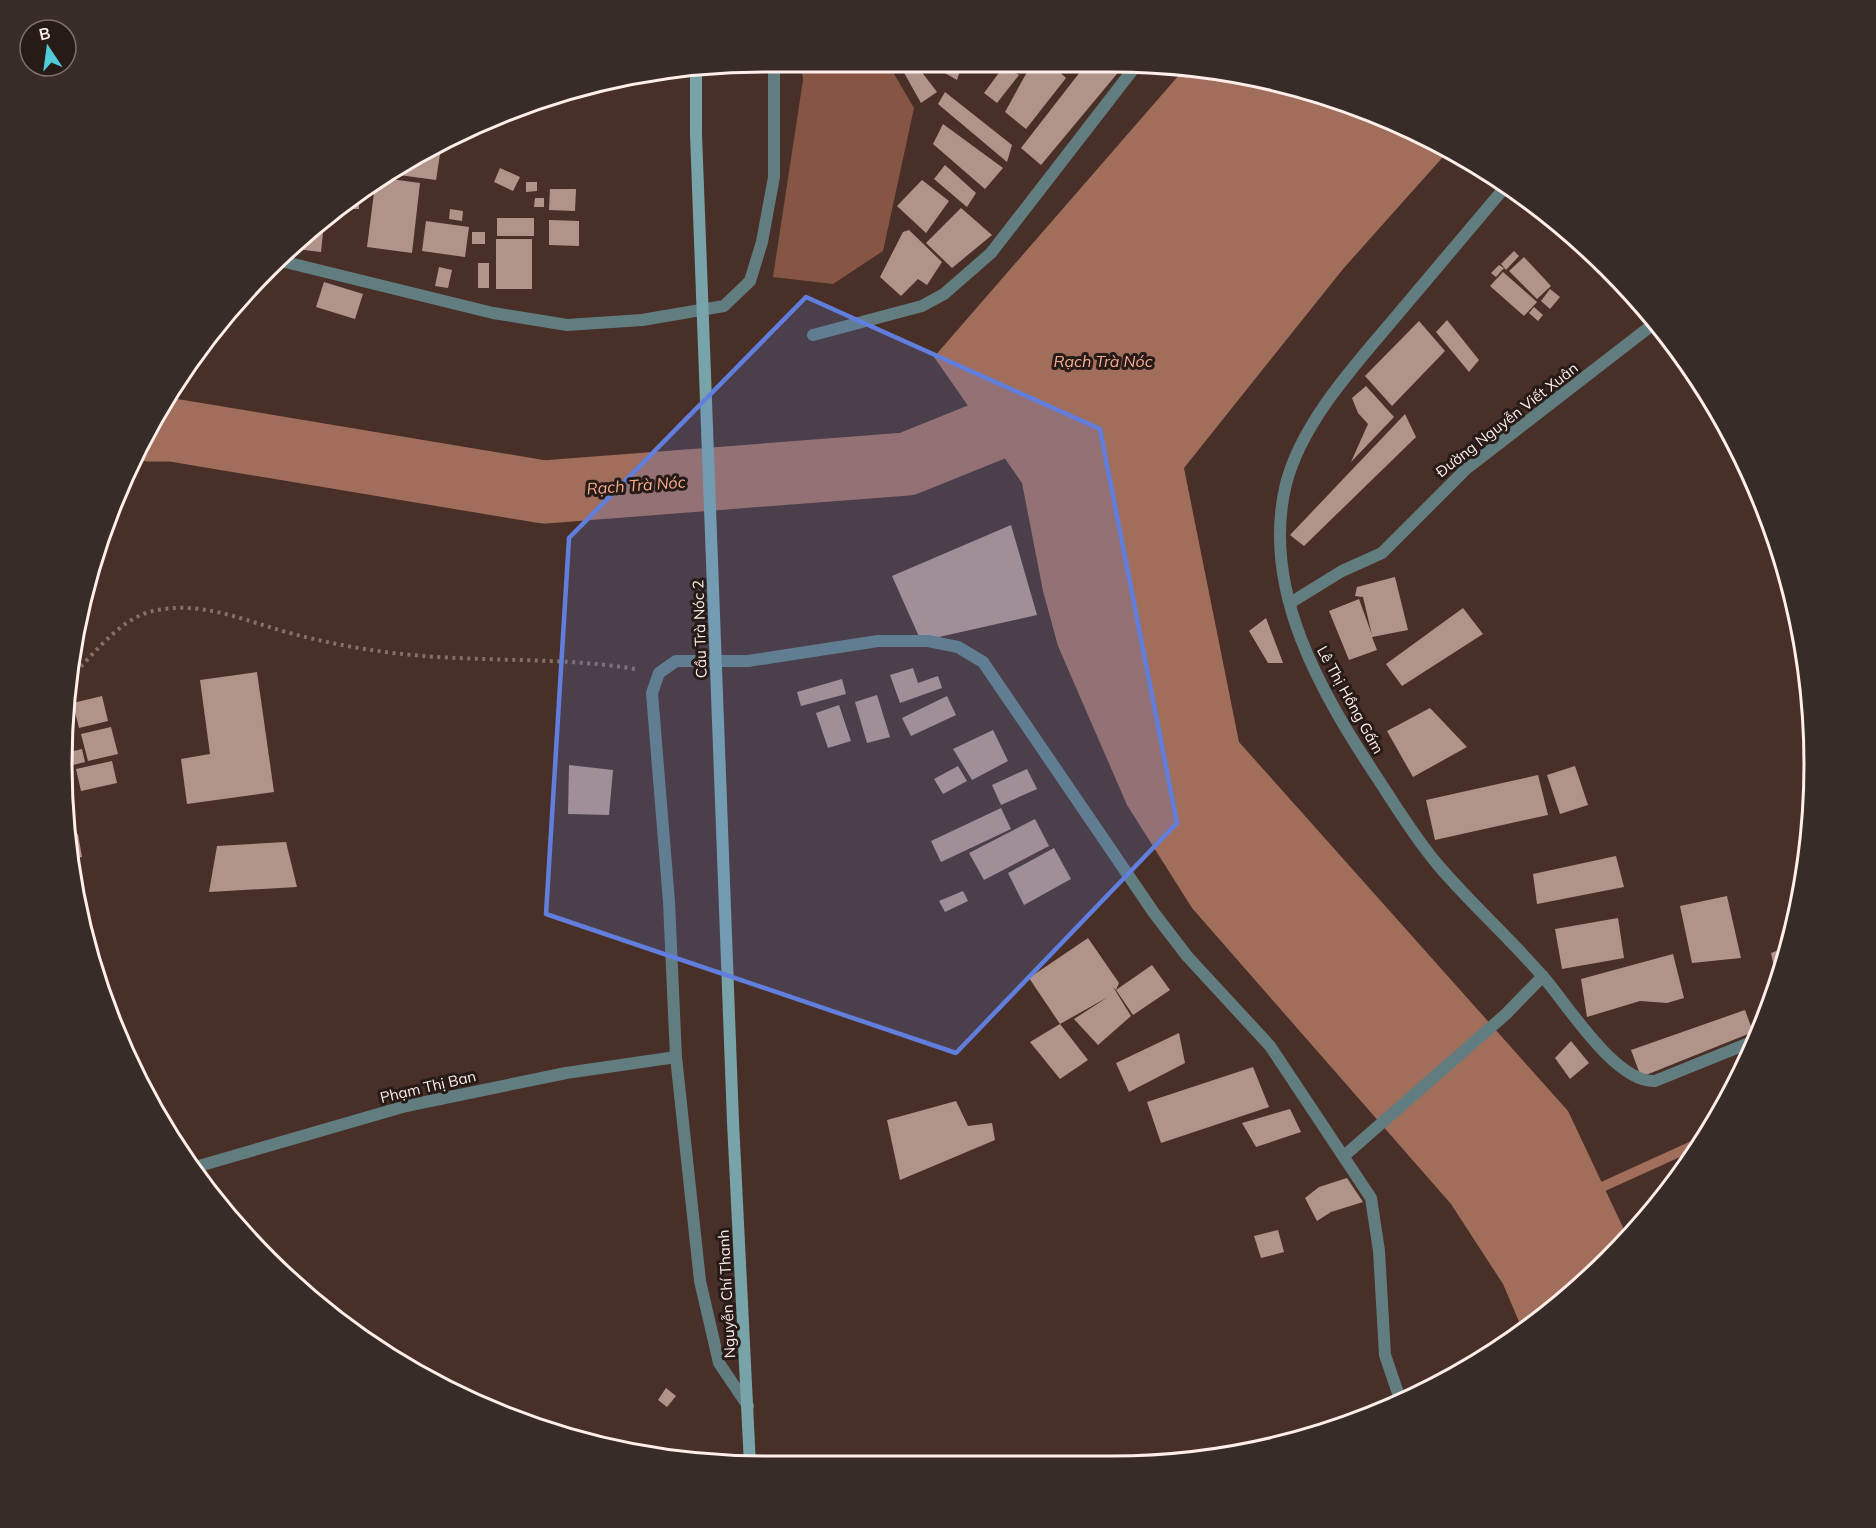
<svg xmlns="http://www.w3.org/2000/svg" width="1876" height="1528" viewBox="0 0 1876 1528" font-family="Mulish,sans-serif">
<rect width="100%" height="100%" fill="#483028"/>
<!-- forest -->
<polygon fill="#865544" points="801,62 887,62 914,108 883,251 833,284 773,277 803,80"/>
<!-- water -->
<polygon fill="#a16e5c" points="1186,67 1249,75 1381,115 1450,149 1343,269 1184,468 1239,742 1568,1111 1628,1238 1540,1321 1523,1331 1503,1284 1451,1204 1192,908 1127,805 1058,646 1043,591 1022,483 934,357"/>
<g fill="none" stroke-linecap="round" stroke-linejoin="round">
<!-- stream -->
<polyline stroke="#a16e5c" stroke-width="10" points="1591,1192 1701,1142"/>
<!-- river -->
<polyline stroke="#a16e5c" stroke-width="63" points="148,430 172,430 544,492 907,464 1066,400"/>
</g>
<!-- building -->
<g fill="#b19489">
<polygon points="898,62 914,62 937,92 921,103"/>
<polygon points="926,62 963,62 957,80"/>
<polygon points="1032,63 1050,63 1066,78 1026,129 1005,112"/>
<polygon points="1087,63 1126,63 1041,165 1021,148"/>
<polygon points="1004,66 1019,75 997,103 984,93"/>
<polygon points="945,92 1012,145 1007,162 938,104"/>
<polygon points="943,124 1003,168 985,189 933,144"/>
<polygon points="422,152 440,154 436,180 399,175 400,165"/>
<polygon points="945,165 976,193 967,207 934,179"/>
<polygon points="500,168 520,177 513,191 494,182"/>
<polygon points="383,178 420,183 412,253 367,247 375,185"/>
<polygon points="922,180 949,201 926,233 897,206"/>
<polygon points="526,182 537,182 537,191 526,192"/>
<polygon points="550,189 576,189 575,211 549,210"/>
<polygon points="359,197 359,209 344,209 353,202"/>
<polygon points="535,198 544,198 544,207 534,207"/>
<polygon points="961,208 992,235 952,268 926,243"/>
<polygon points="450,209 463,211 462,221 449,219"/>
<rect x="497" y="218" width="37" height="18"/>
<polygon points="549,220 579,221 579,246 549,245"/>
<polygon points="426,221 469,227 465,257 422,251"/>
<polygon points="324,223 321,252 296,249 297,244"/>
<polygon points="909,230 942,262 927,285 918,279 901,296 880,277 903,232"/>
<rect x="472" y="232" width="13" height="12"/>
<rect x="496" y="239" width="36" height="50"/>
<polygon points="1514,251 1519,256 1506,270 1501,264"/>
<polygon points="1524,257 1551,286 1537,299 1509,271"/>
<rect x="478" y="263" width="11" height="25"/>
<polygon points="1499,265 1504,268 1496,277 1491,273"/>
<polygon points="439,267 452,270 448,288 435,286"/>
<polygon points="1503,272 1537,302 1524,316 1490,286"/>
<polygon points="324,282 363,294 355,319 316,307"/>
<polygon points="1550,289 1560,297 1550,309 1541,301"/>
<polygon points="1534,307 1543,315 1538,321 1529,313"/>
<polygon points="1447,320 1479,360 1469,372 1436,332"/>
<polygon points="1419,321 1445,351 1392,406 1365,376"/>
<polygon points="1366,386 1394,417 1351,462 1368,424 1358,413 1352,398"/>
<polygon points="1405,414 1416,437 1304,546 1290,535"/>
<polygon points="1011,525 1037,615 921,641 892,576"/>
<polygon points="1395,577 1408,630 1372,637 1377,650 1349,660 1329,611 1359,599 1372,635 1363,597 1355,596 1357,587"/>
<polygon points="1463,608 1483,634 1402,686 1386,664"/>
<polygon points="1266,618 1283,663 1268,663 1249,631"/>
<polygon points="913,668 918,683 938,676 942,688 900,703 890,675"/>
<polygon points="257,672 274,792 187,804 181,759 210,754 200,680"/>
<polygon points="842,679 846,694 801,706 797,692"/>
<polygon points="877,695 890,737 867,743 855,702"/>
<polygon points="102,696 108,721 79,728 73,703"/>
<polygon points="947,696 956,715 911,736 902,718"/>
<polygon points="839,705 851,741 828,748 816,713"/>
<polygon points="1430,708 1467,747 1413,777 1387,731"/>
<polygon points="111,727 118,754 88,761 81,734"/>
<polygon points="993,730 1008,761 972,780 953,749"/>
<polygon points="82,749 85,762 73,765 70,752"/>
<polygon points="112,761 117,783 81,791 76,769"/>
<polygon points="569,765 613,770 609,815 568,814"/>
<polygon points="958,766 967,781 943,794 934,779"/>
<polygon points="1575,766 1588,805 1560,814 1547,775"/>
<polygon points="1027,769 1037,789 1001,805 992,785"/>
<polygon points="1538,775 1548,815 1435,840 1426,800"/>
<polygon points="1001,808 1011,829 941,862 931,841"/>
<polygon points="1035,819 1049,846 984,880 969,853"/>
<polygon points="78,834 82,857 72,859 71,836"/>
<polygon points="286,842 297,887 209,892 217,846"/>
<polygon points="1054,848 1071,879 1024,905 1008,873"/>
<polygon points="1616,856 1624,887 1537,904 1533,874"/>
<polygon points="963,891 968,901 945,912 939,901"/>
<polygon points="1727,896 1741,958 1692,963 1680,906"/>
<polygon points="1618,918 1624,958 1562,969 1555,929"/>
<polygon points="1088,938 1119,983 1116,990 1113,987 1131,1016 1098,1045 1074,1019 1108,997 1060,1024 1029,978"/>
<polygon points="1787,947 1785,955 1778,987 1771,953"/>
<polygon points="1673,954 1684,998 1667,1003 1640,1001 1587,1017 1581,979"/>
<polygon points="1152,965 1170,990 1133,1015 1116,990"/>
<polygon points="1745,1010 1753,1032 1641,1077 1631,1050"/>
<polygon points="1060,1024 1088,1060 1060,1079 1030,1042"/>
<polygon points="1179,1033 1185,1063 1129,1092 1116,1063"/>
<polygon points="1571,1041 1589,1063 1570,1079 1555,1058"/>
<polygon points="1253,1067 1269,1107 1161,1143 1147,1102"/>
<polygon points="956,1101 968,1126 992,1123 995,1140 900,1180 887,1120"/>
<polygon points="1290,1109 1301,1132 1256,1147 1242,1123"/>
<polygon points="1347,1178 1363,1202 1331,1212 1317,1221 1305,1198 1319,1187"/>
<polygon points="1278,1230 1284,1252 1261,1258 1254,1236"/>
<polygon points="666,1388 676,1396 667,1407 658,1400"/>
</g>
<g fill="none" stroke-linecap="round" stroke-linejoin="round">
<!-- path -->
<path stroke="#856f68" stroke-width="4" stroke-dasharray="3 4.5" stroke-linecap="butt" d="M70,677C93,656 115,624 146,613C187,600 228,614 266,626C326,645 395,656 458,658C517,661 576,659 635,669"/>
<!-- street -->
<g stroke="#627d80" stroke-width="12">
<path d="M1506,186C1470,229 1434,271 1398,314C1358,362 1302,421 1286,484C1260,590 1322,694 1378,779C1397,808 1415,838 1438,865C1472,905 1511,939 1545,979C1569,1007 1616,1083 1655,1081L1754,1041"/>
<polyline points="277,260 493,313 567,325 642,320 724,306 750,281 762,242 774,177 774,62"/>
<polyline points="813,335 922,306 944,294 991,253 1138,63"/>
<polyline points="1290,603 1342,571 1382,553 1466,469 1656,322"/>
<polyline points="1344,1156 1506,1014 1543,976"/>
<polyline points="192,1168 406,1106 566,1073 676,1057"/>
<polyline points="748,1406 719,1363 700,1281 676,1057 669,902 652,693 659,673 676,661 748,661 878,641 928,641 958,647 983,662 1154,913 1187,956 1270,1046 1371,1198 1379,1251 1385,1355 1401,1402"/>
</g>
<!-- secondary -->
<g stroke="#78a4a9" stroke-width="12">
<polyline points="696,70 696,134"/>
<polyline points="733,1122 750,1465"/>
</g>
<!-- secondary-bridge -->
<polyline stroke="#78a4a9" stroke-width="12" points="696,134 733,1122"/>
</g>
<!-- marked area -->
<path fill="#617edd" fill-opacity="0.2" stroke="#617edd" stroke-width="4.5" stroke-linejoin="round" d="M806,297L1100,429L1177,823L956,1053L546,914L569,538Z"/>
<g text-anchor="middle" stroke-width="6" stroke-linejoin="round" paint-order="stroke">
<!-- street labels -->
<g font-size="15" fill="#ffeee9" stroke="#271b18">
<text transform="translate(1507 420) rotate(-38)" y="5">Đường Nguyễn Viết Xuân</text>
<text transform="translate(700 629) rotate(-92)" y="5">Cầu Trà Nóc 2</text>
<text transform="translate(1350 700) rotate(61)" y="5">Lê Thị Hồng Gấm</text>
<text transform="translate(428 1087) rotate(-13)" y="5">Phạm Thị Ban</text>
<text transform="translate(727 1294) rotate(-93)" y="5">Nguyễn Chí Thanh</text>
</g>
<!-- water labels -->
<g font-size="16" font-style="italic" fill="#faac90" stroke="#271b18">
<text x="1103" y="367">Rạch Trà Nóc</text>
<text transform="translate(636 485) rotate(-4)" y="6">Rạch Trà Nóc</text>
</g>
</g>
<!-- crop -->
<path d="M0 0H1876V1528H0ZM764 72H1112A692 692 0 0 1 1804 764V764A692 692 0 0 1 1112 1456H764A692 692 0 0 1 72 764V764A692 692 0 0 1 764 72Z" fill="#382c29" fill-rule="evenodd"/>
<path fill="none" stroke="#ffeee9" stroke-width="3" d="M764 72H1112A692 692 0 0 1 1804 764V764A692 692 0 0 1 1112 1456H764A692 692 0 0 1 72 764V764A692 692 0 0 1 764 72Z"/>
<!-- north arrow -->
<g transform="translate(48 48) rotate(347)"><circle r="28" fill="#271b18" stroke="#7d6f6c" stroke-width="1.5"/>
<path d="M0-4.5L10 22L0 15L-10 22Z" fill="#52cbd8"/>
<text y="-9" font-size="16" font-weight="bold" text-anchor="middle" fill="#ffeee9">B</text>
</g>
</svg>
